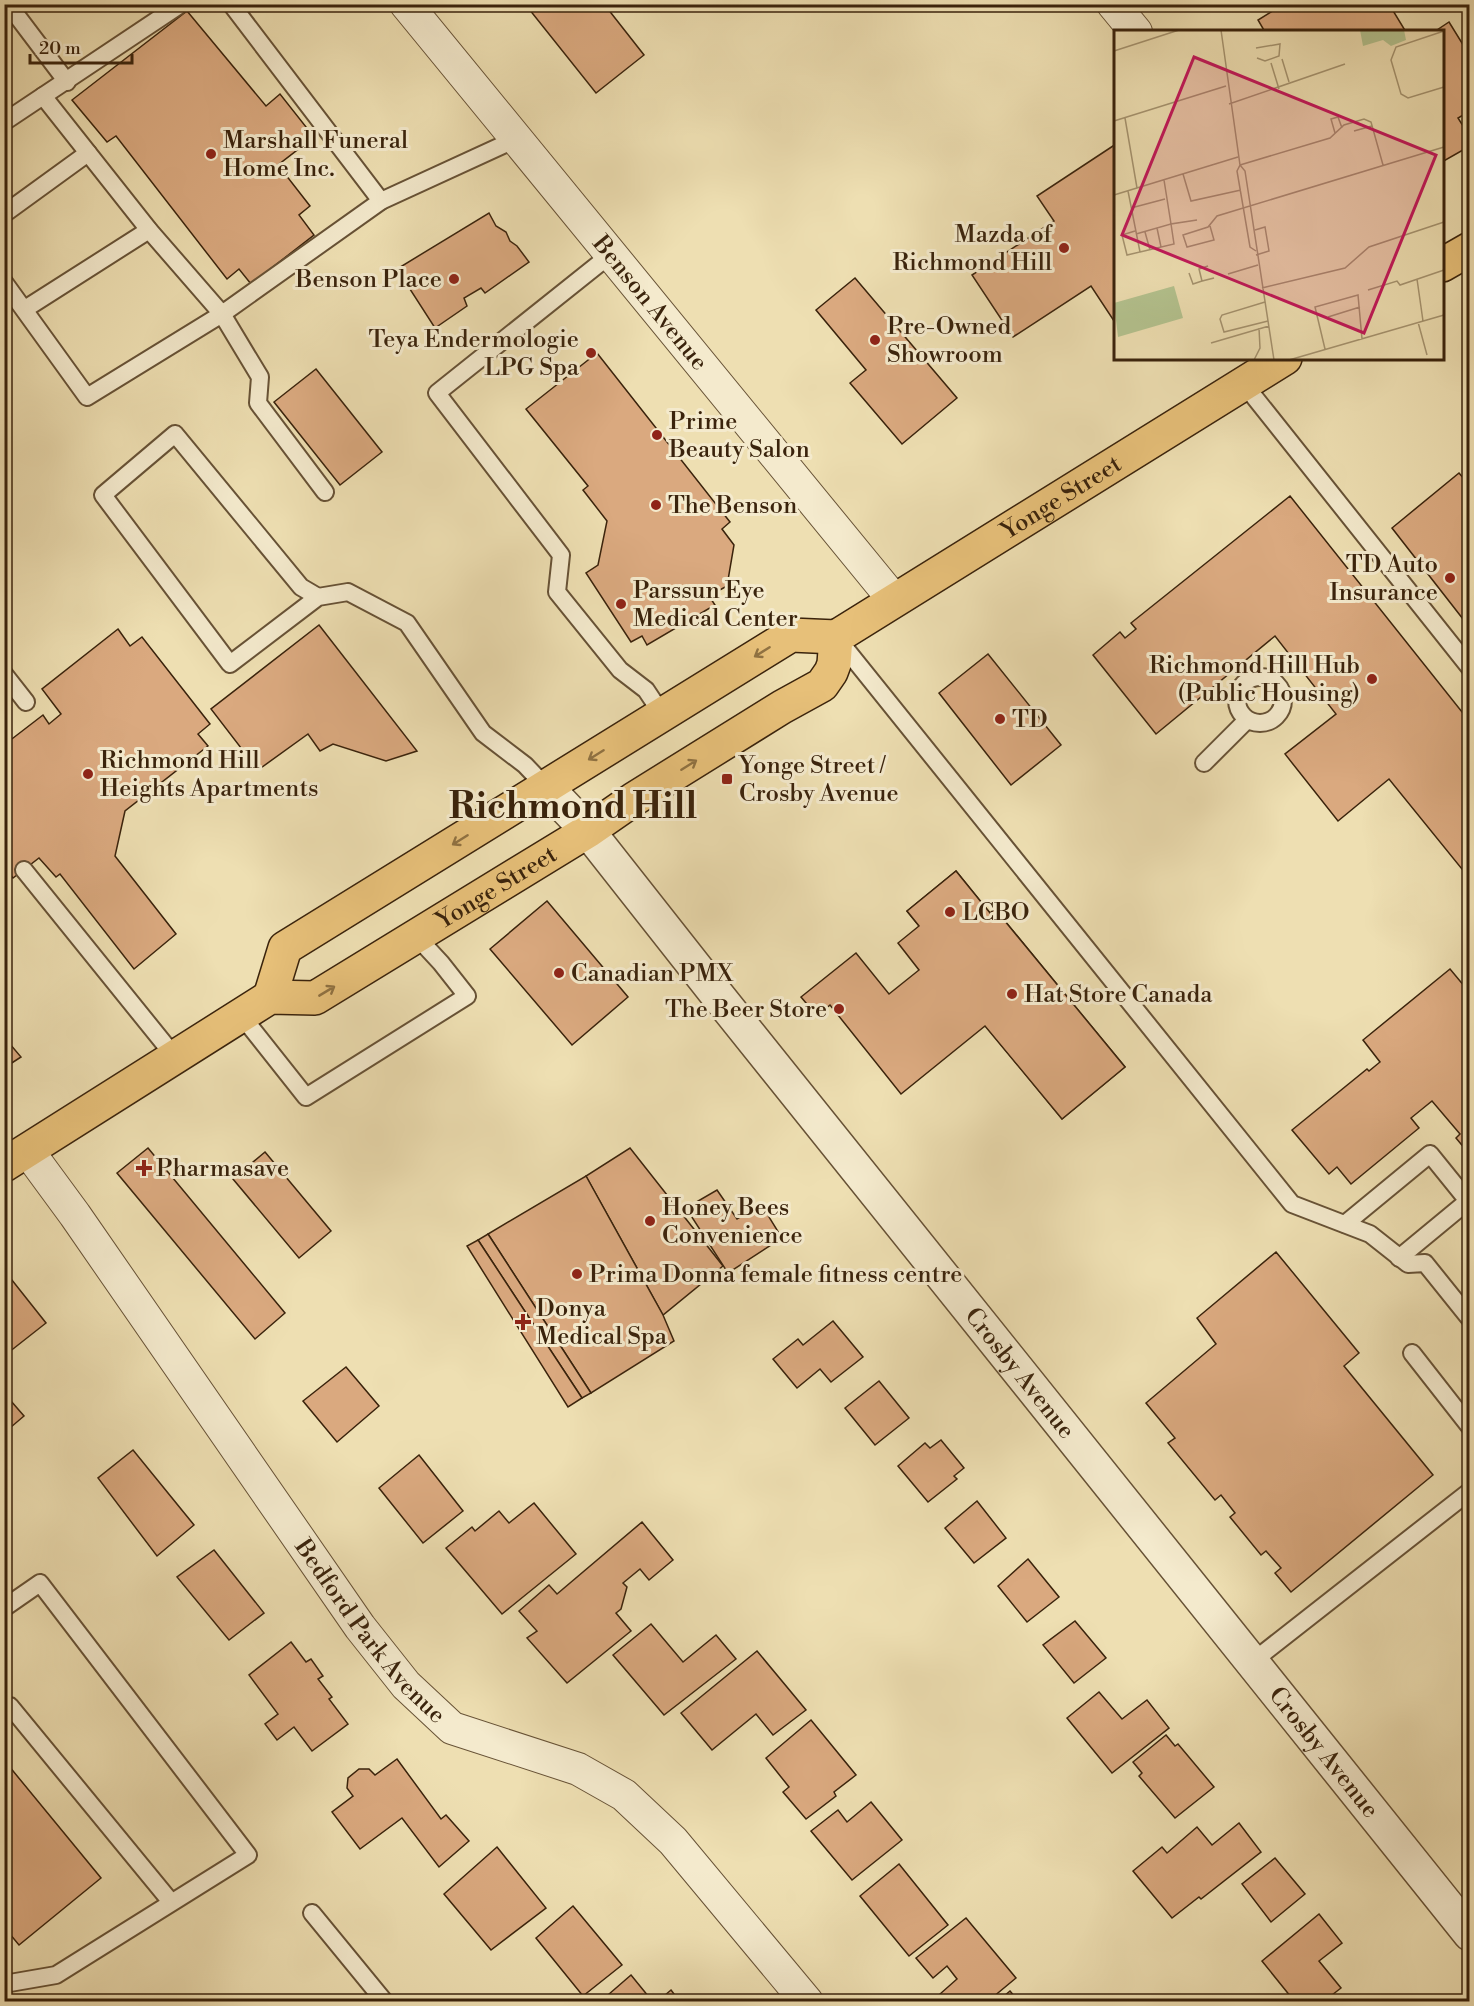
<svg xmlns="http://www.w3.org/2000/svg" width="1474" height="2006" viewBox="0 0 1474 2006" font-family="'Libre Bodoni',serif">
<rect width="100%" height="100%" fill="#eedfb2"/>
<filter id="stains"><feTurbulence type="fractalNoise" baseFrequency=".00333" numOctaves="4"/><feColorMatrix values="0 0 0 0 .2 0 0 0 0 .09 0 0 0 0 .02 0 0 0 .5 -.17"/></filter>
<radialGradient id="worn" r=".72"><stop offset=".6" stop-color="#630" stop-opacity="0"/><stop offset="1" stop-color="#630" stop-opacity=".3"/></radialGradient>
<!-- building -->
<g fill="#daa97f" stroke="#3a230c" stroke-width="1.5">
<polygon points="525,4 604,4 644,55 596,93"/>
<polygon points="1284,4 1389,4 1406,32 1265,32 1258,20"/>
<polygon points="187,11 266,106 280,94 314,137 278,165 310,206 299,215 314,235 251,284 239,269 227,279 116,136 107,142 72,100"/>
<polygon points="1449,22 1470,56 1470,111 1458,118 1470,137 1470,146 1442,162 1442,32 1434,32"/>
<polygon points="1116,144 1116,324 1091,286 1013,337 972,275 1054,221 1037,196"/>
<polygon points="489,213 496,226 506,232 510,241 517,246 529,262 485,293 481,288 464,298 467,306 435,328 397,269"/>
<polygon points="855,278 957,398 902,444 850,383 866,370 816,310"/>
<polygon points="597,353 730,522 722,529 734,545 727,586 709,596 715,605 647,645 642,636 631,642 586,573 598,565 607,521 583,490 588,486 526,409"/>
<polygon points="316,369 382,452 340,485 274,402"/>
<polygon points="1459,473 1470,486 1470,628 1392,528"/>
<polygon points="1290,496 1470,722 1470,879 1389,779 1338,821 1285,754 1336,714 1275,636 1156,734 1093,655 1120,632 1125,638 1136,629 1131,623"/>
<polygon points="319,625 417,751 386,761 333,744 320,751 308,734 258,770 211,709"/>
<polygon points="118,629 130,646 142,637 210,724 198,734 208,746 125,811 115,856 176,934 134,969 60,874 56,877 39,858 13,878 4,867 4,745 43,715 49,724 61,714 42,689"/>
<polygon points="988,654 1061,745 1011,785 939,693"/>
<polygon points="956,871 990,913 995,909 1125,1067 1062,1119 934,963 943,955 907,911"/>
<polygon points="956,871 990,913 995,909 1125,1067 1062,1119 985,1026 901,1094 830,1005 817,1016 801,997 856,953 889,994 919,970 898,943 919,926 907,911"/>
<polygon points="547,901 628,997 572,1045 490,949"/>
<polygon points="1450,969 1470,993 1470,1155 1456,1138 1460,1134 1432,1101 1411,1118 1419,1128 1351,1184 1337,1167 1329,1174 1292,1130 1367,1069 1369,1071 1380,1062 1363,1040"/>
<polygon points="4,1037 21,1057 4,1068"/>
<polygon points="148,1148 285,1313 255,1339 117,1173"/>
<polygon points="630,1148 723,1266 663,1315 586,1176"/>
<polygon points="265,1152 331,1231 299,1258 233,1179"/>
<polygon points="586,1176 663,1315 674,1341 591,1393 488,1234"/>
<polygon points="717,1190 737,1219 761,1204 782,1238 728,1273 686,1208"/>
<polygon points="488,1234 591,1393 582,1398 478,1240"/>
<polygon points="478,1240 582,1398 568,1407 467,1246"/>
<polygon points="1276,1252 1359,1353 1344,1366 1433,1475 1291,1592 1275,1573 1281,1568 1266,1551 1261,1555 1230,1517 1235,1513 1221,1495 1215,1500 1168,1443 1175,1438 1146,1403 1216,1344 1197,1318"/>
<polygon points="4,1270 46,1323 4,1356"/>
<polygon points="833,1321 863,1357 831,1382 820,1369 797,1388 773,1359 798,1339 803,1345"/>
<polygon points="346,1367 379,1406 337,1442 303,1401"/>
<polygon points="879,1381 909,1418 875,1445 845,1408"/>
<polygon points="4,1393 24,1416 4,1433"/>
<polygon points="941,1440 964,1468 954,1476 957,1479 928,1502 898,1466 925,1443 930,1448"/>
<polygon points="133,1450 194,1525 157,1556 98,1478"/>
<polygon points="419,1455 463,1511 423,1543 379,1488"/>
<polygon points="977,1501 1006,1538 974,1563 945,1528"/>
<polygon points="534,1503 576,1554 502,1614 446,1548 472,1527 475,1531 499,1511 509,1523"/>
<polygon points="642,1522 673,1560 649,1580 640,1569 623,1583 627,1587 621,1609 616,1613 631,1631 567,1683 527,1638 537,1631 519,1611 549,1585 557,1594"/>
<polygon points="214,1550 264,1613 229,1640 177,1577"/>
<polygon points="1028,1559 1059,1597 1027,1622 998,1586"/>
<polygon points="1075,1621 1106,1658 1074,1683 1043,1645"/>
<polygon points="651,1624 683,1662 716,1635 736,1659 664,1715 613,1655"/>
<polygon points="291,1642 306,1662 311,1659 323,1676 318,1679 332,1697 329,1699 348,1724 312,1751 294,1727 277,1740 265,1724 278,1714 249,1675"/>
<polygon points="757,1651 806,1710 773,1735 756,1714 712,1750 681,1713"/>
<polygon points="1099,1692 1122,1719 1147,1700 1169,1728 1112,1773 1067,1718"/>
<polygon points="811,1720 856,1775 834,1792 836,1796 806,1819 783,1792 789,1787 766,1758"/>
<polygon points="1166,1735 1175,1746 1178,1744 1214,1787 1175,1818 1139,1776 1142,1773 1133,1762"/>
<polygon points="397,1759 441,1819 446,1815 469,1841 439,1867 402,1818 360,1849 332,1812 353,1796 347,1788 348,1778 359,1769 369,1769 375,1775"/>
<polygon points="4,1760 101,1878 19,1945 4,1927"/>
<polygon points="871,1802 902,1840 852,1880 811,1831 838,1810 847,1822"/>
<polygon points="1239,1823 1261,1852 1201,1899 1199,1897 1172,1918 1133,1871 1162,1847 1167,1853 1197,1827 1212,1845"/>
<polygon points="497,1847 546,1908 491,1950 444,1894"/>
<polygon points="1275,1858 1305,1894 1271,1922 1242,1884"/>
<polygon points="899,1864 948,1925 909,1956 860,1896"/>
<polygon points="573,1906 622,1965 583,1996 536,1938"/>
<polygon points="1319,1914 1342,1943 1319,1961 1341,1988 1323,2002 1295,2002 1262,1961"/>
<polygon points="966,1918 1016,1978 987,2002 946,2002 940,1994 957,1979 947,1966 933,1978 916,1958"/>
<polygon points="631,1975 653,2002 602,2002 601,2001"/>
<polygon points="671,1990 680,2002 657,2002"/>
<polygon points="1010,1991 1019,2002 997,2002"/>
</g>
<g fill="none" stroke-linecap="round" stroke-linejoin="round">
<!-- service casing -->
<g stroke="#675236" stroke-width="20">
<g id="service">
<polyline points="8,4 67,82"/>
<polyline points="231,4 381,201"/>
<polyline points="43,96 149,230 222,314 381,201 516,139"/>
<polyline points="4,122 181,4"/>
<polyline points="4,214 88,153"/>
<polyline points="610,255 437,393 561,555 557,592 620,670 646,690 662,714"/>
<polyline points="4,282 87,397 222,314 260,377 258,403 325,492"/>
<polyline points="25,309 149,230"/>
<polyline points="1244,384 1470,668"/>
<polyline points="318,597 230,664 103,495 175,434 301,587 318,597 348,592 407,623 483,733 525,765 546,787"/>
<polyline points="837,638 1292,1204 1370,1234 1408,1264 1425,1263 1470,1319"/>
<polyline points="4,674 26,702"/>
<circle cx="1260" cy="700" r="23"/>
<polyline points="1204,763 1247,720"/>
<polyline points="24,870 175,1057"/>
<polyline points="241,1015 306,1097 467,996 441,963 416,936"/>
<polyline points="1345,1224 1430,1154 1468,1201 1399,1258"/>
<polyline points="1412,1353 1470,1427"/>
<polyline points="4,1608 40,1583 248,1855 56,1975 4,1984"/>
<polyline points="1252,1662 1470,1491"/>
<polyline points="10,1706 171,1902"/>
<polyline points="312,1913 385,2002"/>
</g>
</g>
<!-- minor casing -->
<g stroke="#675236" stroke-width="34">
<g id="minor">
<path id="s1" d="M406,4L894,600"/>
<polyline points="1113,4 1136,32"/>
<path id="s2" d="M28,1151L75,1215L360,1627L406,1685L452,1728L578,1769L624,1795L673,1841L807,2002"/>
</g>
</g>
<!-- tertiary casing -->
<g stroke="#675236" stroke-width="36">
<g id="tertiary">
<path id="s3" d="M546,787L588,831L718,996L1470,1934"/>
</g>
</g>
<!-- primary casing -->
<g stroke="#3a230c" stroke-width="36">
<g id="primary">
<polyline points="1442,265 1470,249"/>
<path id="s4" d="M270,997L285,948L791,635L836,637L1285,358"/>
<path id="s5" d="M4,1165L270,997L315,998L588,831L634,799L782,707L822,685L831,672L834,664L836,637"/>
</g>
</g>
<!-- service -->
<use href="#service" stroke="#f4eacd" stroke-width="16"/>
<!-- minor -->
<use href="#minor" stroke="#f4eacd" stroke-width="32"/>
<!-- tertiary -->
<use href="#tertiary" stroke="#f4eacd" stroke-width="33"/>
<!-- primary -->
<use href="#primary" stroke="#e7c079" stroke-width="33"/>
</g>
<!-- one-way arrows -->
<defs><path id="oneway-shaft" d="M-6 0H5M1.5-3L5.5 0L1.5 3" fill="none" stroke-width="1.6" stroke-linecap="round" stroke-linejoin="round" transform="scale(1.5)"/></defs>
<g stroke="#907242">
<use href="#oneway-shaft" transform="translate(762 652) rotate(148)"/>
<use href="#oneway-shaft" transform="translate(596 755) rotate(148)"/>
<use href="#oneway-shaft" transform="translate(689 765) rotate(-32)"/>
<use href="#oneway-shaft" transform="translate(460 840) rotate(148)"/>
<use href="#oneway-shaft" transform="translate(327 991) rotate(-31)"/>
</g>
<!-- markers -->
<g fill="#8f2418" stroke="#f4eacd" stroke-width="2">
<circle cx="211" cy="154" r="6"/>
<circle cx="1064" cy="248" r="6"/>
<circle cx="454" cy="279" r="6"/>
<circle cx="875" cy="340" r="6"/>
<circle cx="591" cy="353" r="6"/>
<circle cx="657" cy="435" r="6"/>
<circle cx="656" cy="505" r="6"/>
<circle cx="1450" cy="578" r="6"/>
<circle cx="621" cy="604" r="6"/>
<circle cx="1372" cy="679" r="6"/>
<circle cx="1000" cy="719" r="6"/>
<circle cx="88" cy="774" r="6"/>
<rect x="721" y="773" width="12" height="12" rx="3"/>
<circle cx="950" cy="912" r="6"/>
<circle cx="559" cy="973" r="6"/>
<circle cx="1012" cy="994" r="6"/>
<circle cx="839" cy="1009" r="6"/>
<path d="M141 1159h6v6h6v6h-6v6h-6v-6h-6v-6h6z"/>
<circle cx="650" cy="1221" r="6"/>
<circle cx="577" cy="1274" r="6"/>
<path d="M520 1313h6v6h6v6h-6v6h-6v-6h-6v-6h6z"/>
</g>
<g text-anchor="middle" stroke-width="6" stroke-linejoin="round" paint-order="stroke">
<!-- poi labels -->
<g font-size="24" fill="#3a230c" stroke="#f4eacd" text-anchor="start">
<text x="223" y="148">Marshall Funeral<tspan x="223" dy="28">Home Inc.</tspan></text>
<text x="1052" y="242" text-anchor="end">Mazda of<tspan x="1052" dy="28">Richmond Hill</tspan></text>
<text x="442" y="287" text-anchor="end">Benson Place</text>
<text x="887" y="334">Pre-Owned<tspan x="887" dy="28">Showroom</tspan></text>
<text x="579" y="347" text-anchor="end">Teya Endermologie<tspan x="579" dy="28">LPG Spa</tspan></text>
<text x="669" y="429">Prime<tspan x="669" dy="28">Beauty Salon</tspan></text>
<text x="668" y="513">The Benson</text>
<text x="1438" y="572" text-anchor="end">TD Auto<tspan x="1438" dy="28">Insurance</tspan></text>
<text x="633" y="598">Parssun Eye<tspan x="633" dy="28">Medical Center</tspan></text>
<text x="1360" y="673" text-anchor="end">Richmond Hill Hub<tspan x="1360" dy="28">(Public Housing)</tspan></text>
<text x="1012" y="727">TD</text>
<text x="100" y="768">Richmond Hill<tspan x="100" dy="28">Heights Apartments</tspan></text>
<text x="739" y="773">Yonge Street /<tspan x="739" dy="28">Crosby Avenue</tspan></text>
<text x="962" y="920">LCBO</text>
<text x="571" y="981">Canadian PMX</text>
<text x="1024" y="1002">Hat Store Canada</text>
<text x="827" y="1017" text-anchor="end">The Beer Store</text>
<text x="156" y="1176">Pharmasave</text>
<text x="662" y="1215">Honey Bees<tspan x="662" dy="28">Convenience</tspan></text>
<text x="589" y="1282">Prima Donna female fitness centre</text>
<text x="536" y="1316">Donya<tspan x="536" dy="28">Medical Spa</tspan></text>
</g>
<!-- street labels -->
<g font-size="24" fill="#3a230c" stroke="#f4eacd">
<text dy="8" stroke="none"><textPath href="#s1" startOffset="386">Benson Avenue</textPath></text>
<text dy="8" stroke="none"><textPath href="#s4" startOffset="956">Yonge Street</textPath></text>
<text dy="8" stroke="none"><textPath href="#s5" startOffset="572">Yonge Street</textPath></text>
<text dy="8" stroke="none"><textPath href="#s3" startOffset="754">Crosby Avenue</textPath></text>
<text dy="8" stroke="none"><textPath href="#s2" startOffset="590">Bedford Park Avenue</textPath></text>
<text dy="8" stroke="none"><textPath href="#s3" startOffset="1240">Crosby Avenue</textPath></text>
</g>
<!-- town labels -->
<g font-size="36" font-weight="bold" fill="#3a230c" stroke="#f4eacd">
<text x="573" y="818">Richmond Hill</text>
</g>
</g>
<!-- overview -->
<g transform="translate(1114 30)">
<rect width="330" height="330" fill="#eedfb2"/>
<path d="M246,0H290L292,10L277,16L269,10L249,16ZM60,256L69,288L4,307L0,273Z" fill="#b4c38f"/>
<path fill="none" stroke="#a69470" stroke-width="1.5" d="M107,0L126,135L123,141L136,217L142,221M330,1L282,17L277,30L287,64L294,68L330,57M142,18L166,14L165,26L151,31L143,28M0,21L65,0M168,29L175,52M157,33L165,59M115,74L231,34M11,88L23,158M0,91L112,56M240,101L258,96M221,103L217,89L224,87L228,98M126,135L216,108L230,95L250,89L257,92L269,135M126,135L131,141L160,330M69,144L77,171L127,160M14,161L26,222L13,225L8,205L21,201M0,165L124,127M17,178L51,169M96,196L100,210L73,217L69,205L94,197L103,186L330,117M43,198L47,217M141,200L151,197L155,221L142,225M31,202L36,220M22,204L57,194L50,150M26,222L60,214L57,194L83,190M94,236L85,239L88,251L100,248M75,243L79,254L88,251M114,244L144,235M303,249L309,291M148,258L231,238L255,217L330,192M254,260L283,251L286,255L330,240M151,272L108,285L106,289L110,302L154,291M214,287L246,277M304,292L313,325M97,313L155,296M211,319L201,277L244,265L248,309M140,330L146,318L145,298M175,330L330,285"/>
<path fill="#c2185b" fill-opacity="0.15" stroke="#c2185b" stroke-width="3" d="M80,27L322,125L250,303L8,205Z"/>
<rect width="330" height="330" fill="none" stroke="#3a230c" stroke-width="3"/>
</g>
<!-- margin -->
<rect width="1474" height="2006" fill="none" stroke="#eedfb2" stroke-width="24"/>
<rect x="6" y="6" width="1462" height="1994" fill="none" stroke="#3a230c" stroke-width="3"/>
<rect x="12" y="12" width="1450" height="1982" fill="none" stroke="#3a230c" stroke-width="1.5"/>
<!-- scale -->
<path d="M30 54v9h102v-9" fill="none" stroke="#3a230c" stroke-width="3"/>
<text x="39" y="54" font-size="18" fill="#3a230c" stroke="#f4eacd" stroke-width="4.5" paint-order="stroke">20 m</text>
<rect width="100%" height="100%" filter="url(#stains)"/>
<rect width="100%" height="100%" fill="url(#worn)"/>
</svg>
